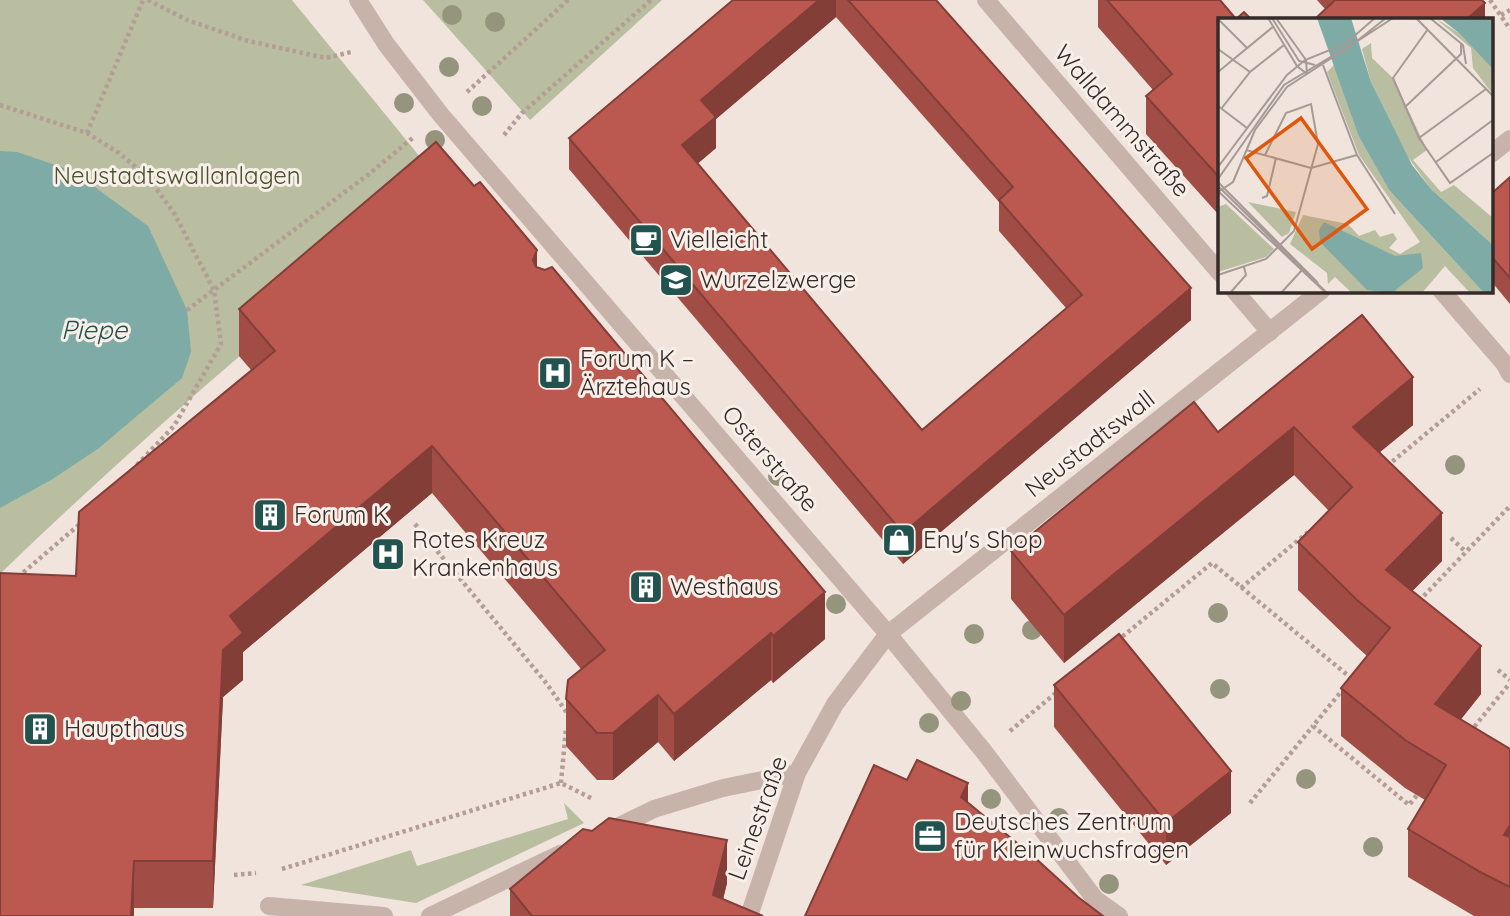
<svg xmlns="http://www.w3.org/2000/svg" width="1510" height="916" viewBox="0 0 1510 916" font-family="Quicksand,sans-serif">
<rect width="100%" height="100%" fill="#f0e4dd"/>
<!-- green -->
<g fill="#b8be9f">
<path d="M0,0H292L442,184C292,311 141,437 0,574Z"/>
<polygon points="423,0 662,0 530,120"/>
<polygon points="564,803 584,823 416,903 301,885 411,850 417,866 568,819"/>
</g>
<!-- water -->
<polygon fill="#7faba6" points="0,151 17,152 73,171 148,226 187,310 191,352 182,378 99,448 51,480 0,508"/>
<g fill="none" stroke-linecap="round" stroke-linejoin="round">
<!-- path -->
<g stroke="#b39d95" stroke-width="4.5" stroke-dasharray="3.5 3.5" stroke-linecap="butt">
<polyline points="148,0 187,20 248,41 326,58 351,52"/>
<polyline points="1490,0 1510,29"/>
<polyline points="1501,15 1510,10"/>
<polyline points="467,92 568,0"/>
<polyline points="0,105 87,133 119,153 148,177 174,213 214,290 221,344 174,426 135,467"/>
<polyline points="87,133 143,0"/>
<polyline points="504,135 522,113 651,0"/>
<polyline points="187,310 369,174 415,136"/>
<polyline points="1387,466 1480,389"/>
<polyline points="415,524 547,684 567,713"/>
<polyline points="1451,538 1466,552"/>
<polyline points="18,577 81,523"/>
<polyline points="1241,588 1308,532"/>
<polyline points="1419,601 1510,506"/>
<polyline points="1117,641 1212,563 1351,678"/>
<polyline points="1498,670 1510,680"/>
<polyline points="1344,688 1313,726 1409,805 1417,795"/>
<polyline points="1010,731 1057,692"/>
<polyline points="1470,732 1510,683"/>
<polyline points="561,783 566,728"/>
<polyline points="1250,803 1313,726"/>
<polyline points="282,869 561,783 593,799"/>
<polyline points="234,875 256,873"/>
</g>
<!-- lane -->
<g stroke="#c7b3aa" stroke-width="18">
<polyline points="607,832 654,809 723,788 797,773"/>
<polyline points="269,906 384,916"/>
<polyline points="430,916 560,854"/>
</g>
<!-- street -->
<g stroke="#c7b3aa" stroke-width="18">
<polyline points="358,0 386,44 441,115 888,634 985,753 1095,899 1119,916"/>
<polyline points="986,0 1220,273"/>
<polyline points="1491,154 1510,139"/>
<polyline points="1234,290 1270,332"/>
<polyline points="1441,290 1504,363 1510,374"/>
<polyline points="749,916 797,773 835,704 888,634 1322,290"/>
</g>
</g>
<!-- trees -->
<g fill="#95947d">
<circle cx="452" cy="15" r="10"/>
<circle cx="495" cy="22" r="10"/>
<circle cx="449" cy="67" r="10"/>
<circle cx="404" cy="103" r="10"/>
<circle cx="482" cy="106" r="10"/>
<circle cx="435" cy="140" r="10"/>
<circle cx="1455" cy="465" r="10"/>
<circle cx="778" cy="476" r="10"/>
<circle cx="836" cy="604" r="10"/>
<circle cx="1218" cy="613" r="10"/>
<circle cx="1032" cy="630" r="10"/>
<circle cx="974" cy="634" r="10"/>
<circle cx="1220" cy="689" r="10"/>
<circle cx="961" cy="701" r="10"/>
<circle cx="929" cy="723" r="10"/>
<circle cx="1306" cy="779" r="10"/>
<circle cx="991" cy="799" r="10"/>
<circle cx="1059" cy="818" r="10"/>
<circle cx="1373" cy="847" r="10"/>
<circle cx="1109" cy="884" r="10"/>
</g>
<!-- wall -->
<g fill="#a14d45" fill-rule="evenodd">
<path d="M733,0H936L1191,320L903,564L569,169V138ZM836,17L999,202V231L1066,308L922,430L697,164L716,148V119Z"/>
<polygon points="1098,0 1220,0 1236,19 1220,19 1218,214 1146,134 1146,96 1153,90 1098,27"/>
<polygon points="1317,0 1482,0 1485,19 1325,9"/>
<polygon points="1510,177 1510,304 1491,281 1491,194"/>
<polygon points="537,267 825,639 773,683 771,680 674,761 658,742 613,780 597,780 566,746 566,699 581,669 432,493 243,652 243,680 223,697 213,908 134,908 134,916 0,916 76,576 251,370 239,356 239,309"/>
<polygon points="1362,315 1413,425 1380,452 1442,561 1412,591 1481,694 1461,719 1510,749 1510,916 1474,916 1408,877 1408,829 1425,800 1405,788 1341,736 1341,688 1367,656 1357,647 1298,590 1298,542 1329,511 1294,475 1064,663 1011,599 1011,551 1218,432"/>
<polygon points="1054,685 1231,813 1166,865 1054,727"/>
<polygon points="727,883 723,899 763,916 510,916 510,889"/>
</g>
<!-- shaded-wall -->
<g fill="#833e38">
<polygon points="819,0 836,0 836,17 716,119 716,148 682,177 682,145 701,100"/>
<polygon points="1485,3 1485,19 1467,19"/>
<polygon points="1220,175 1220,213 1218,214 1218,176"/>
<polygon points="537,250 537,297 533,260"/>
<polygon points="1191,288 1191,320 903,564 903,533"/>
<polygon points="1413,377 1413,425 1353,474 1353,427"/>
<polygon points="1294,427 1294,475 1064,663 1064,615"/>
<polygon points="432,446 432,493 243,652 243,680 223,697 213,908 213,861 223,650 230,616"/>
<polygon points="1442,513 1442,561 1386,618 1386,570"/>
<polygon points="825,592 825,639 773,683 773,636"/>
<polygon points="771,633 771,680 674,761 674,714"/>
<polygon points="1481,646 1481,694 1435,752 1435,704"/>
<polygon points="658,695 658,742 613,780 613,733"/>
<polygon points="1231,771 1231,813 1166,865 1166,823"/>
<polygon points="968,783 968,827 961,797"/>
<polygon points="1510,825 1510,873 1504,835"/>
<polygon points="727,840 727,883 719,916 713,895"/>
<polygon points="134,861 134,916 131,916"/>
</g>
<!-- building -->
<g fill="#bb5950" stroke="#833e38" stroke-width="2">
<polygon points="733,0 819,0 701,100 716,117 682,145 922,430 1082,295 999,200 1013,187 848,0 936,0 1191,288 903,533 569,138"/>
<polygon points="1107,0 1220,0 1236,19 1244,12 1251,19 1220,19 1220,175 1218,176 1146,96 1172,74"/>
<polygon points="1335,0 1482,0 1485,3 1467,19 1315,19"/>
<polygon points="436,142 474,186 480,182 537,250 533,260 536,267 545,270 552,267 825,592 773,636 771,633 674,714 658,695 613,733 597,733 566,699 568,680 605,650 432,446 230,616 243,633 223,650 213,861 134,861 131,916 0,916 0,573 76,576 79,512 275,351 239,309"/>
<polygon points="1510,177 1510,278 1491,256 1491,194"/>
<polygon points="1362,315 1413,377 1353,427 1442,513 1386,570 1481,646 1435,704 1510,749 1510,825 1504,835 1510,837 1510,887 1482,873 1408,829 1446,765 1405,740 1341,688 1390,628 1357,600 1298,542 1352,487 1294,427 1064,615 1011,551 1194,402 1218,432"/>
<polygon points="1119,634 1231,771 1166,823 1054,685"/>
<polygon points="917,760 968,783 961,797 1033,856 1078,897 1103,916 805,916 874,765 907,780"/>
<polygon points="609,818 727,840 713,895 763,916 532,916 510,889 583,829 592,831"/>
</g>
<!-- icons -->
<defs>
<g id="cafe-square" transform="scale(1.75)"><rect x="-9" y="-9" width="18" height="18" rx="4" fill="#22534f" stroke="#f8efe9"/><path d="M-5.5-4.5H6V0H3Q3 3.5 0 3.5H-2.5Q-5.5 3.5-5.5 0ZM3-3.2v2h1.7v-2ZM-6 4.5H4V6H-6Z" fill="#fff"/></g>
<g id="school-square" transform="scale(1.75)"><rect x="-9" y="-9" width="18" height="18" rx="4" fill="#22534f" stroke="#f8efe9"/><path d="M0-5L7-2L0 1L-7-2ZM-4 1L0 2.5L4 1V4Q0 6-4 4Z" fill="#fff"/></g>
<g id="hospital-square" transform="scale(1.75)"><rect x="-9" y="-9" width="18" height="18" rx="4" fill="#22534f" stroke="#f8efe9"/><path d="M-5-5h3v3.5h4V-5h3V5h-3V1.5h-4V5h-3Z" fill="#fff"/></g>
<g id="building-square" transform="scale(1.75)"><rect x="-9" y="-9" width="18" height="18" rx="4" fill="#22534f" stroke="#f8efe9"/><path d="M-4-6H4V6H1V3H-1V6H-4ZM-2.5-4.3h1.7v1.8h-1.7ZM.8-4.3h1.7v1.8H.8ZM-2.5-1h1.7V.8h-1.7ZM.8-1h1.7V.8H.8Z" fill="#fff"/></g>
<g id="shop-square" transform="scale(1.75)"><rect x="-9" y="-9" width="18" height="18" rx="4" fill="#22534f" stroke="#f8efe9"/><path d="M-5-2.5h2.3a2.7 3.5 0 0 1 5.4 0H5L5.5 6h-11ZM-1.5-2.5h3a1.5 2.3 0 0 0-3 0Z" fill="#fff"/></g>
<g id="office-square" transform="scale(1.75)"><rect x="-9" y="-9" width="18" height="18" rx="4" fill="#22534f" stroke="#f8efe9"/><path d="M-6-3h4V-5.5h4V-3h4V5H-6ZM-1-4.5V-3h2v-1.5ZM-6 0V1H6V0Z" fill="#fff"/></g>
</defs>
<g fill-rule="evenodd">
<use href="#cafe-square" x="646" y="240"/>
<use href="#school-square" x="676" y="280"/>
<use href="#hospital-square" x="555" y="373"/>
<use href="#building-square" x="270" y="515"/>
<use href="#shop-square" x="899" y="540"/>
<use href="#hospital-square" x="388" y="554"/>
<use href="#building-square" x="646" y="587"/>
<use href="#building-square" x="40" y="729"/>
<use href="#office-square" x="930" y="836"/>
</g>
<g text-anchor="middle" stroke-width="6" stroke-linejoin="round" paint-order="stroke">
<!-- street labels -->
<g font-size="24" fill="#352b29" stroke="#f8efe9">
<text transform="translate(1122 121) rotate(49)" y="8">Walldammstraße</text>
<text transform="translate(1090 444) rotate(-38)" y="8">Neustadtswall</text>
<text transform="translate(770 459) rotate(49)" y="8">Osterstraße</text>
<text transform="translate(758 818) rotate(-70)" y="8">Leinestraße</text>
</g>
<!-- park labels -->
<g font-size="24" fill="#4a522f" stroke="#f8efe9">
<text x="177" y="184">Neustadtswallanlagen</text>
</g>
<!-- poi labels -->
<g font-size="24" fill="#352b29" stroke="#f8efe9" text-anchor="start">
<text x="670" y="248">Vielleicht</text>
<text x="700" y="288">Wurzelzwerge</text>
<text x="580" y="367">Forum K –<tspan x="580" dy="28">Ärztehaus</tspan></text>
<text x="294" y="523">Forum K</text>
<text x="412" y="548">Rotes Kreuz<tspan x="412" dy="28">Krankenhaus</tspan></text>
<text x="923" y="548">Eny's Shop</text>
<text x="670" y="595">Westhaus</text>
<text x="64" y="737">Haupthaus</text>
<text x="954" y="830">Deutsches Zentrum<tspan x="954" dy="28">für Kleinwuchsfragen</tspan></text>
</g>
<!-- water labels -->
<g font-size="26" font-style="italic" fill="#22534f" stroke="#f8efe9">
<text x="94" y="339">Piepe</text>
</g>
</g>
<!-- overview -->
<g transform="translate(1218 18)">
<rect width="275" height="275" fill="#f0e4dd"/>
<path d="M217,0L241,15L269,42L275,51L273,74L255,50L253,30ZM153,25L154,40L175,60L209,132L195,142L223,174L236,167L275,200V227L213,171L187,135L153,64L144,31ZM117,46L141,119L171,172L266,275H252L227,248L204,275H134L117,259L110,266L109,255L72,226L85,197L130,206L141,218L157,212L162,219L175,215L179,221L171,230L182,236L202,224L141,137L109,54ZM30,184L78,194L71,215L64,219ZM8,186L56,231L48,239L0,254V189Z" fill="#b8be9f"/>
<path d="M99,0H133L153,64L194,147L213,171L275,227V275H266L171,172L141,119ZM222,0H275V51L241,15ZM106,204L177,238L203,235L205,250L174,275L149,272L102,224L101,212Z" fill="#7faba6"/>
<path fill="none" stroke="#a59a95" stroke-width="2" d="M50,0L79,48L89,56M54,0L81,43L97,47M58,0L88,42L89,56M198,0L275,78M212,0L245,27L248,46M0,1L29,30M210,11L175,60L201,120L232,165L275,135M0,31L32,54M105,47L139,137L177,196M0,54L56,8M0,88L29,110M186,90L243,36V25M3,91L32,54L66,27M201,120L268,71M28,132L93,150L139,137M218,144L275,102M0,149L69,57L87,42L127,26L157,0M0,161L66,67L139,23L168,0M0,164L100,265M0,168L109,275M0,174L15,164L37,112L69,69L175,0M1,174L108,275M44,180L49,178L58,140M0,257L48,241L76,213L100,126L93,86L68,95L47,137M12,275L28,257L26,249M63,275L84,252"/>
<path fill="#df570d" fill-opacity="0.15" stroke="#df570d" stroke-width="3.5" d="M83,100L149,191L94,231L28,140Z"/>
<rect width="275" height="275" fill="none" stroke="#352b29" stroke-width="3.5"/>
</g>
</svg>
